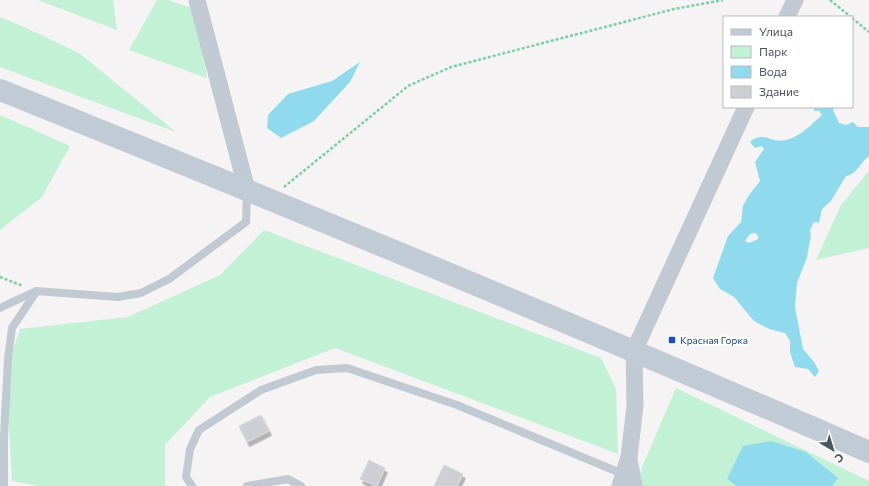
<svg xmlns="http://www.w3.org/2000/svg" width="869" height="486" viewBox="0 0 869 486" font-family="Commissioner,sans-serif">
<defs>
<filter id="shadow"><feDropShadow dx="2.5" dy="4.5" stdDeviation="0" flood-color="#0004"/></filter>
</defs>
<rect width="100%" height="100%" fill="#f5f3f3"/>
<!-- green -->
<g fill="#c3f1d5">
<polygon points="38,0 113,0 117,30"/>
<polygon points="157,0 168,0 195,9 207,78 129,50"/>
<polygon points="0,17 24,27 79,53 176,132 0,67"/>
<polygon points="0,115 70,146 42,197 0,230"/>
<polygon points="869,171 869,248 816,260 841,205"/>
<polygon points="264,230 601,358 616,389 618,454 335,348 210,397 165,445 165,486 40,486 12,481 6,372 20,329 128,317 220,275"/>
<polygon points="676,388 869,481 869,486 637,486 642,467"/>
</g>
<!-- water -->
<g fill="#90daee" fill-rule="evenodd">
<polygon points="360,62 350,82 314,121 281,138 267,128 268,115 288,94 332,81"/>
<path d="M814,107H835L833,110L839,123L846,125L853,122L858,127H869V156C861,162 856,175 846,176L831,201L822,209L819,223L814,222L810,230L811,235L807,257L797,283L795,307L803,349L814,362L819,371L815,377L808,369L795,367L790,352V341L785,333L769,329L754,321L734,297L720,289L713,278L728,236L741,222L743,206L749,195L760,181L755,162L764,149L761,146L755,148L750,142C764,130 772,144 786,140C801,136 811,125 822,115L819,111H814ZM755,233L758,236V239L749,243L745,241L750,234Z"/>
<polygon points="771,441 806,452 838,478 832,486 737,486 727,479 743,446"/>
</g>
<!-- building -->
<g fill="#cdcfd5" stroke="#d7d9de" filter="url(#shadow)">
<polygon points="261,415 269,431 247,442 239,426"/>
<polygon points="369,460 385,468 377,486 360,479"/>
<polygon points="444,465 463,474 457,486 434,486"/>
</g>
<g fill="none" stroke-linecap="round" stroke-linejoin="round">
<!-- path -->
<g stroke="#7ad0a6" stroke-width="2.5" stroke-dasharray="3 2" stroke-linecap="butt">
<polyline points="830,0 851,17"/>
<polyline points="852,18 869,32"/>
<polyline points="284,187 408,86 451,67 674,9 723,0"/>
<polyline points="0,277 23,286"/>
</g>
<!-- lane -->
<g stroke="#c1cad2" stroke-width="8">
<polyline points="0,308 36,291 118,297 141,293 169,279 246,222 247,191"/>
<polyline points="4,486 4,437 8,359 12,328 36,292"/>
<polyline points="192,486 186,477 190,449 199,430 261,390 316,370 347,368 457,405 623,474"/>
<polyline points="247,486 288,479 301,486"/>
</g>
<!-- street -->
<g stroke="#c1cad2" stroke-width="17">
<polyline points="197,0 247,190"/>
<polyline points="787,17 795,0"/>
<polyline points="629,459 634,486"/>
<polyline points="620,486 629,457 635,406 634,351 746,107"/>
</g>
<!-- secondary -->
<path stroke="#c1cbd6" stroke-width="22" d="M0,90C291,207 581,327 869,452"/>
</g>
<!-- markers -->
<rect fill="#1a4fb4" stroke="#fff" stroke-width="1.5" x="668" y="336" width="8" height="8" rx="2"/>
<g text-anchor="middle" stroke-width="3.5" stroke-linejoin="round" paint-order="stroke">
<!-- transit labels -->
<g font-size="10" fill="#164399" stroke="#fff" text-anchor="start">
<text x="680" y="344">Красная Горка</text>
</g>
</g>
<!-- legend -->
<rect x="723" y="16" width="130" height="92" fill="#ffffff" stroke="#b7bbc0"/>
<rect x="731" y="29" width="20" height="6" fill="#c1cbd6" stroke="#b7bbc0"/>
<text x="759" y="36" font-size="12" fill="#4a5661">Улица</text>
<rect x="731" y="46" width="20" height="12" fill="#c3f1d5" stroke="#b7bbc0"/>
<text x="759" y="56" font-size="12" fill="#4a5661">Парк</text>
<rect x="731" y="66" width="20" height="12" fill="#90daee" stroke="#b7bbc0"/>
<text x="759" y="76" font-size="12" fill="#4a5661">Вода</text>
<rect x="731" y="86" width="20" height="12" fill="#cdcfd5" stroke="#b7bbc0"/>
<text x="759" y="96" font-size="12" fill="#4a5661">Здание</text>
<!-- north arrow -->
<g transform="translate(833 450) rotate(142)" stroke="#ffffff" stroke-width="3" paint-order="stroke">
<path d="M0-3L7 15L0 10L-7 15Z" fill="#4a5661"/>
<text y="-6" font-size="11" font-weight="bold" text-anchor="middle" fill="#4a5661">С</text>
</g>
</svg>
